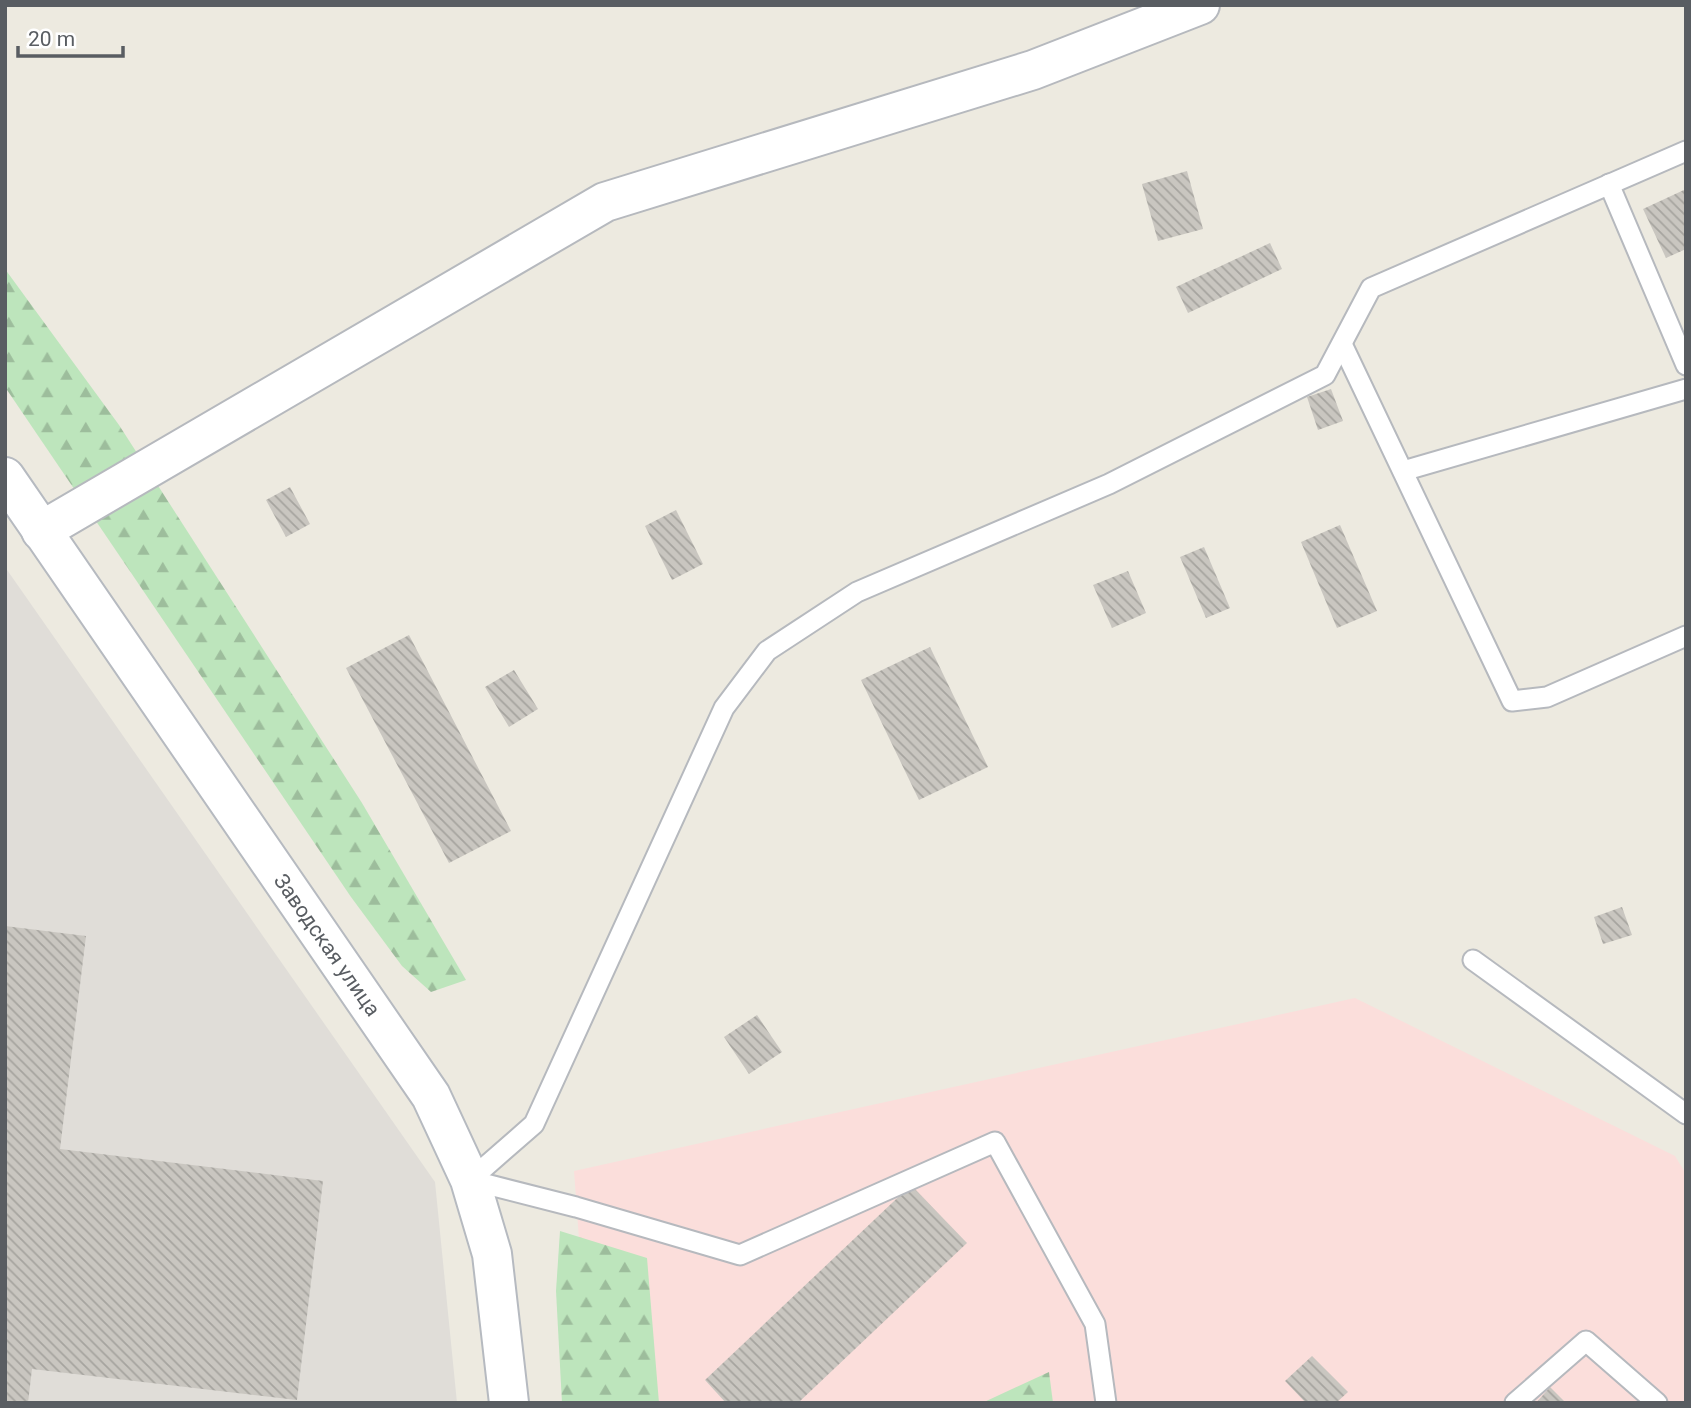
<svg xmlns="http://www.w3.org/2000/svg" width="1691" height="1408" viewBox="0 0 1691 1408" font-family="Roboto,sans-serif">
<defs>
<pattern id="forest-firs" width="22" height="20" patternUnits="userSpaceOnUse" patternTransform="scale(1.75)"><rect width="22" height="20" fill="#bde5bc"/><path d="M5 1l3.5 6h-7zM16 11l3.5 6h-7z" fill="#9dbd9c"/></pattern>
<pattern id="building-back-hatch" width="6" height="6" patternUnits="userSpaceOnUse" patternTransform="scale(1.75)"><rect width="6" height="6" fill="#c9c6c0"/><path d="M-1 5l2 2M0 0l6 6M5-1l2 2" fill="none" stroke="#a6a49f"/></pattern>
</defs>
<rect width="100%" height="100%" fill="#edeae0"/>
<!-- industrial -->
<polygon fill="#e0ddd8" points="5,567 435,1182 457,1403 5,1403"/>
<!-- medical -->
<polygon fill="#fbdedb" points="1355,998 1675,1156 1686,1174 1686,1403 591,1403 574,1171"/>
<!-- forest -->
<g fill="url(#forest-firs)">
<polygon points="5,269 119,425 362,803 466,980 431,992 402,966 351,897 5,387"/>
<polygon points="560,1231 647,1258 659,1403 562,1403 556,1291"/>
<polygon points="1049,1372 1053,1403 982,1403"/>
</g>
<!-- building -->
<g fill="url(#building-back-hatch)">
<polygon points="1187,171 1203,229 1158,241 1142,184"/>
<polygon points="1686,189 1686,249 1666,258 1643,209"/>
<polygon points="1270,243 1282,269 1188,313 1176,287"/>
<polygon points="1331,389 1343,421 1318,430 1307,397"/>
<polygon points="290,487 310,524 286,537 266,500"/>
<polygon points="676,510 703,564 672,580 645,526"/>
<polygon points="1340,525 1377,611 1337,628 1301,542"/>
<polygon points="1204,547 1230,608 1206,618 1180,557"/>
<polygon points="1128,571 1146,613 1112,628 1093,585"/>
<polygon points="409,635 511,831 449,863 346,668"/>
<polygon points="930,647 988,767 919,800 861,680"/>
<polygon points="514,670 538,709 509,727 485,687"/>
<polygon points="1622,907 1632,935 1603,944 1594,917"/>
<polygon points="5,926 86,936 60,1149 323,1181 297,1400 32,1369 28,1403 5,1403"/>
<polygon points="757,1015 782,1052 749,1074 724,1037"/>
<polygon points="911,1185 967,1243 798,1403 726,1403 705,1380"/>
<polygon points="1312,1356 1348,1392 1336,1403 1306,1403 1285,1381"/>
<polygon points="1550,1387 1566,1403 1536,1403"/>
</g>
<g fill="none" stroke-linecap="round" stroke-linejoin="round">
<!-- lane casing -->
<g stroke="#b6b9be" stroke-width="23">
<g id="lane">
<polyline points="1609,184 1686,365"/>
<polyline points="1342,344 1512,701 1547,697 1686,636"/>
<polyline points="1403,471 1686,389"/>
<polyline points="1473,960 1686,1114"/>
<polyline points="470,1180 534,1124 724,708 767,651 857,592 1109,484 1325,375 1371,288 1686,151"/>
<polyline points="470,1180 576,1207 740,1255 995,1142 1095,1324 1106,1403"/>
<polyline points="1515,1403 1586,1341 1657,1403"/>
</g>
</g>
<!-- street casing -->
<g stroke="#b6b9be" stroke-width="42">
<polyline id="street" points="41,531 605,202 1033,70 1200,5"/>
</g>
<!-- secondary casing -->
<g stroke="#b6bac0" stroke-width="42">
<polyline id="secondary" points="5,477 431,1096 470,1180 492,1254 509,1403"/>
</g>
<!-- lane -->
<use href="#lane" stroke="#fff" stroke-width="19"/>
<!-- street -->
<use href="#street" stroke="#fff" stroke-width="38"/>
<!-- secondary -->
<use href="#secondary" stroke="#fff" stroke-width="38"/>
</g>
<g text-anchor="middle" stroke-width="5" stroke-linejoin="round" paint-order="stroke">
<!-- street labels -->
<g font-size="21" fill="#595d62" stroke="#fff">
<text transform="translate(327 945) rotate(55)" y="7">Заводская улица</text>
</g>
</g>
<!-- border -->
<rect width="1691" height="1408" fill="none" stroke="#595d62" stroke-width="14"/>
<!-- scale -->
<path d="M18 46v10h105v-10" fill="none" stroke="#595d62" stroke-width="3.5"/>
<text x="28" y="46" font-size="21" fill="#595d62" stroke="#ffffff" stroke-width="5" paint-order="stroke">20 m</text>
</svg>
